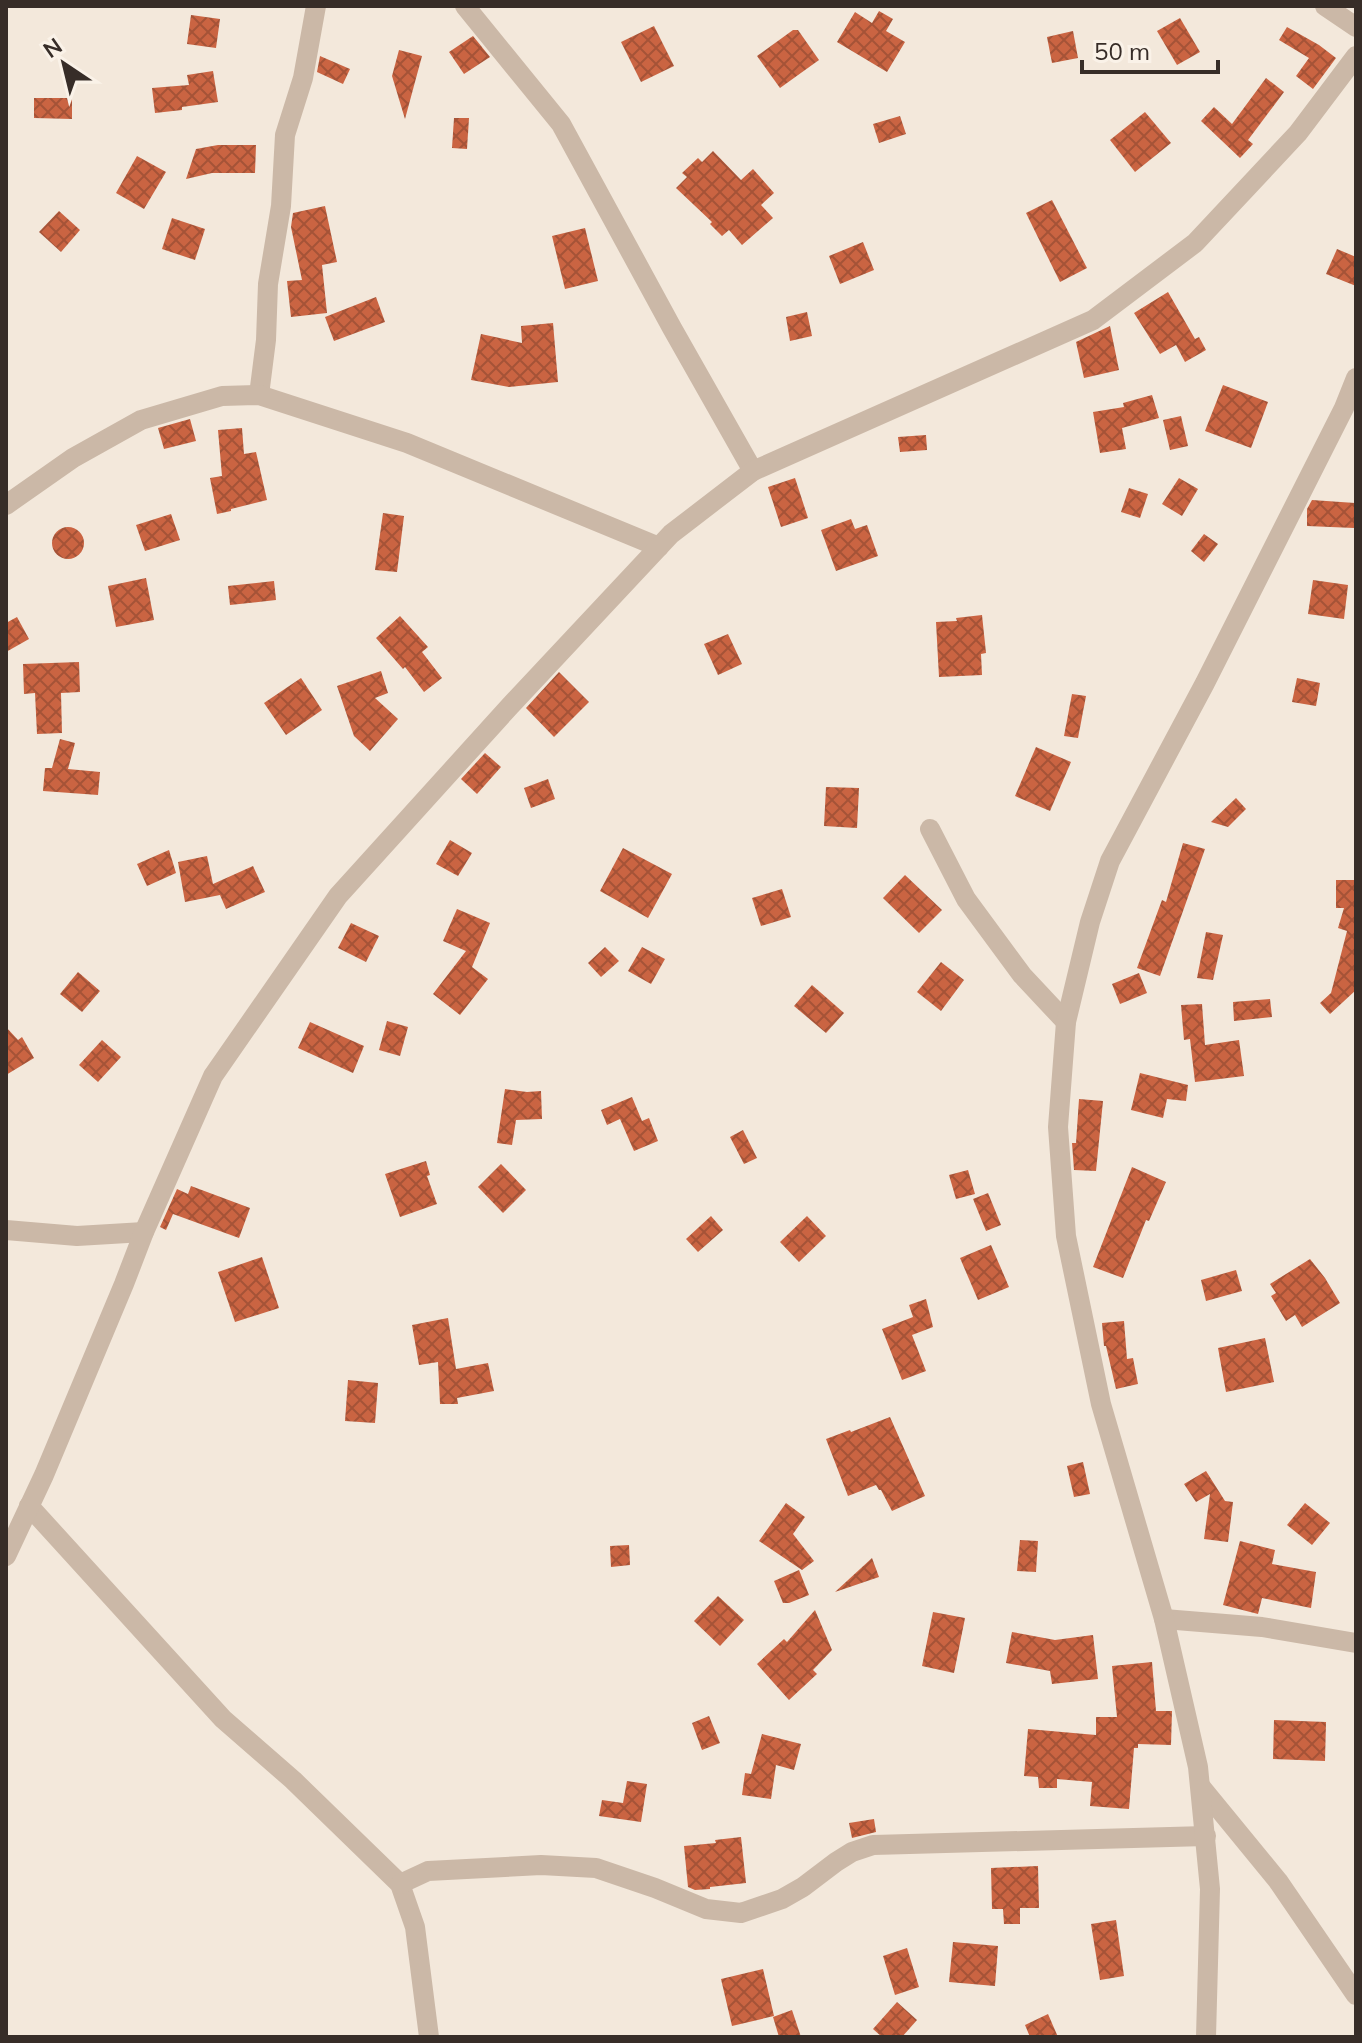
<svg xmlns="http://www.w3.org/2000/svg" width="1362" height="2043" viewBox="0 0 1362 2043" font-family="Mulish,sans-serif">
<defs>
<pattern id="building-cross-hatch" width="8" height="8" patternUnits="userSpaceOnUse" patternTransform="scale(2)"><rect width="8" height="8" fill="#ca6442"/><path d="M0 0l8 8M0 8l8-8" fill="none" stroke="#a55337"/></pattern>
</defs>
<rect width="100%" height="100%" fill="#f3e8db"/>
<!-- building -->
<g fill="url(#building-cross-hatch)">
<polygon points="879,11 893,19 886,31 905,42 887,72 837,42 855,12 872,23"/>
<polygon points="191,15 220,19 216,48 187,44"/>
<polygon points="1180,18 1200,52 1177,65 1157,31"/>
<polygon points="654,26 674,66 641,82 621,42"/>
<polygon points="1287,27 1319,45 1336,58 1313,89 1296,76 1309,58 1279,40"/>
<polygon points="793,30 798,30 819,60 780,88 757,56"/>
<polygon points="1073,31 1078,58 1052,63 1047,37"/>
<polygon points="473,36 490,57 464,74 449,52"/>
<polygon points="399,50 422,56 405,119 392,76"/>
<polygon points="320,56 350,69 343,84 317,72"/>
<polygon points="213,71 218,102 182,107 182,110 155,113 152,88 189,85 187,75"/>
<polygon points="1266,78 1284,92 1248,140 1253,144 1240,158 1201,121 1214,107 1232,124"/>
<polygon points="34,98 72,98 72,119 34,118"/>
<polygon points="1145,112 1171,143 1135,172 1110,140"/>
<polygon points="900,116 906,134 879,143 873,124"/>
<polygon points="454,118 469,118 467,149 452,148"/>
<polygon points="218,145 256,145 255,173 212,173 186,179 196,149"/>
<polygon points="713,151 741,180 753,169 774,193 761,205 773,218 742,245 729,230 722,236 710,224 712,222 676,188 687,177 682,173 698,158 702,162"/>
<polygon points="137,156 166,172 144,209 116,193"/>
<polygon points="1052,200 1087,268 1060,282 1026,213"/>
<polygon points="325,206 337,262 322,265 327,313 291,317 287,281 302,280 291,227 293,213"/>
<polygon points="59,211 80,230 61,252 39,232"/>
<polygon points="172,218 205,229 195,260 162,249"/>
<polygon points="585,228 598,281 565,289 552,236"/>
<polygon points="863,242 874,270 840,284 829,256"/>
<polygon points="1337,249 1356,257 1356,286 1326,274"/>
<polygon points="1168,292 1195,339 1199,337 1206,350 1185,362 1176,345 1160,354 1134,313"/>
<polygon points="376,297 385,322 334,341 325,317"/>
<polygon points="807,312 812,336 790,341 786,317"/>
<polygon points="553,323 558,382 509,387 471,380 481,334 522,343 521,326"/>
<polygon points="1110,326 1119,370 1084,378 1076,342"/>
<polygon points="1223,385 1268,402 1251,448 1205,431"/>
<polygon points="1152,395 1159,418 1122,428 1126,449 1100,453 1093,412 1124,407 1123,403"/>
<polygon points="1181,416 1188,446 1170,450 1163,420"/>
<polygon points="190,419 196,441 164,449 158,428"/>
<polygon points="242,428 244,454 256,452 267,500 231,509 231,511 217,514 210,478 222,476 218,430"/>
<polygon points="926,435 927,450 900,452 898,437"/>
<polygon points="795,478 808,518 781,527 768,487"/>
<polygon points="1179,478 1198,489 1182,516 1162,504"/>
<polygon points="1129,488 1148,494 1140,518 1121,512"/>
<polygon points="1312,500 1355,503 1354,528 1307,526 1307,509"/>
<polygon points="383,513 404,516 397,572 375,570"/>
<polygon points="171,514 180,540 145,551 136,525"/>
<polygon points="851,519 855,529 867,525 878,556 836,571 821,530"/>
<circle cx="68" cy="543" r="16"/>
<polygon points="1204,534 1218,544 1204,562 1191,551"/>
<polygon points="146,578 154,620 116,627 108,586"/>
<polygon points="1313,580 1348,585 1344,619 1308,614"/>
<polygon points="274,581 276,600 230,605 228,586"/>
<polygon points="982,615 986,653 981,654 982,675 939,677 936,622 957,621 956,618"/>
<polygon points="400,616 428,647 422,652 442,678 424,692 405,667 403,669 376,638"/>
<polygon points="17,617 29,639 6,652 6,623"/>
<polygon points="728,634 742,664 718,675 704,644"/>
<polygon points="79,662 80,692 61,693 62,733 37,734 35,693 24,694 23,664"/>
<polygon points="381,671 388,693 375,698 398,719 370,751 354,736 337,686"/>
<polygon points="559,672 589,702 554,737 526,708"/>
<polygon points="301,678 322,710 286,735 264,703"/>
<polygon points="1297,678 1320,683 1316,706 1292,702"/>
<polygon points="1072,694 1086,696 1078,738 1064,736"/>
<polygon points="60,739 75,743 68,769 100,772 98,795 43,791 45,768 52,768"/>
<polygon points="1036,747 1071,762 1050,811 1015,796"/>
<polygon points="485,753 501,767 477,794 461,779"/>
<polygon points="548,779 555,799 531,808 524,788"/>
<polygon points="826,787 859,788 857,828 824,826"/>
<polygon points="1236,798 1246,809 1228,827 1211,822"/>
<polygon points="450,840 472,853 458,876 436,864"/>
<polygon points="1183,843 1205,849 1160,976 1137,968 1162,900 1166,902"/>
<polygon points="623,848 672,874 648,918 600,891"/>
<polygon points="169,850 176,873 147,886 137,864"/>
<polygon points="207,856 213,884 253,866 265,892 226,909 220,895 185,902 178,862"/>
<polygon points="905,875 942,910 919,933 883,898"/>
<polygon points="1336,880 1356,880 1356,990 1330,1014 1320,1003 1331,993 1347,931 1338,928 1344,908 1336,908"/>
<polygon points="782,889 791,917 761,926 752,898"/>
<polygon points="457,909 490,923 472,967 488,979 460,1015 433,994 466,951 443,941"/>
<polygon points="351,923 379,936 366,962 338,948"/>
<polygon points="1206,932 1223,935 1213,980 1197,978"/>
<polygon points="605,947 619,961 601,977 588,963"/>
<polygon points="642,947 665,959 651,984 628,971"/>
<polygon points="941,962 964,980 941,1011 917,992"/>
<polygon points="78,972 100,991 82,1012 60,994"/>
<polygon points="1139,973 1147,993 1120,1004 1112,984"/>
<polygon points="812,985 844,1013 826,1033 794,1006"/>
<polygon points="1270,999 1272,1017 1234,1021 1233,1002"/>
<polygon points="1202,1004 1205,1045 1239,1040 1244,1076 1195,1082 1190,1039 1184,1040 1181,1005"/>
<polygon points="387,1021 408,1027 400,1056 379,1050"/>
<polygon points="310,1022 364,1046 353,1073 298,1048"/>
<polygon points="6,1027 18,1040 22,1037 34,1058 6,1075"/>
<polygon points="102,1040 121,1057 98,1082 79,1065"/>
<polygon points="1140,1073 1188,1085 1186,1101 1167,1099 1163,1118 1131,1110"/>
<polygon points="505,1089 527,1092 541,1091 542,1119 516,1120 512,1145 497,1143"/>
<polygon points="632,1097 642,1121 649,1118 658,1141 634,1151 620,1119 607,1125 601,1110"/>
<polygon points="1079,1099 1103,1101 1096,1171 1074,1170 1072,1143 1076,1143"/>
<polygon points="743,1130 757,1158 744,1164 730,1137"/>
<polygon points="426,1161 430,1175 427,1176 437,1204 400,1217 385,1174"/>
<polygon points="501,1164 526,1190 503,1213 478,1187"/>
<polygon points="1132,1167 1166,1182 1149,1221 1146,1220 1123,1278 1093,1267"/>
<polygon points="968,1170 975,1194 956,1199 949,1175"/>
<polygon points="191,1186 250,1208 239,1238 173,1214 166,1230 160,1227 177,1189 188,1194"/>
<polygon points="988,1193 1001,1225 986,1231 973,1199"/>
<polygon points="711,1216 723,1230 698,1252 686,1239"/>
<polygon points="807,1216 826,1236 799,1262 780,1242"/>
<polygon points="991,1245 1009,1287 978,1300 960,1258"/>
<polygon points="262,1257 279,1308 235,1322 218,1272"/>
<polygon points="1310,1259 1325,1278 1340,1303 1302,1327 1295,1315 1286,1321 1271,1296 1276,1293 1270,1284"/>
<polygon points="1236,1270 1242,1291 1206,1301 1201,1280"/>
<polygon points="926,1299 933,1327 912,1335 926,1371 902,1380 882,1329 913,1317 909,1305"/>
<polygon points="448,1318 456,1369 488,1363 494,1391 457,1398 458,1404 440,1404 438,1362 419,1365 412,1325"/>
<polygon points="1124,1321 1127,1359 1133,1358 1138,1384 1116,1389 1106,1346 1104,1346 1102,1323"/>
<polygon points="1265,1338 1274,1382 1226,1392 1218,1348"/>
<polygon points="348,1380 378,1383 375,1423 345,1421"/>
<polygon points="890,1417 925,1496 892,1511 881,1490 879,1490 876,1485 848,1496 826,1439 850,1430 851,1432"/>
<polygon points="1083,1462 1090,1494 1074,1497 1067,1466"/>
<polygon points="1206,1471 1225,1501 1233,1502 1228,1542 1204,1539 1210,1494 1196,1502 1184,1484"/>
<polygon points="786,1503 805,1517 793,1534 814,1561 802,1570 759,1541"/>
<polygon points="1305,1503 1330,1523 1312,1545 1287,1525"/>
<polygon points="1020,1540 1038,1541 1036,1572 1017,1571"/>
<polygon points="1240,1541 1275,1550 1272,1564 1316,1572 1311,1608 1262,1598 1258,1614 1223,1605"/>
<polygon points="629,1545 630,1565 611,1567 610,1546"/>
<polygon points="872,1558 879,1577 835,1592"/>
<polygon points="799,1570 809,1595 789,1603 783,1603 774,1581"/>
<polygon points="718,1596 744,1620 720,1646 694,1621"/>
<polygon points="815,1610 832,1650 813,1670 817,1674 789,1700 757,1664 784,1639 787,1642"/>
<polygon points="933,1612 965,1618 954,1673 922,1666"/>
<polygon points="1012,1632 1055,1640 1093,1635 1098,1679 1052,1684 1050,1671 1006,1663"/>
<polygon points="1152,1662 1156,1711 1172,1711 1171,1745 1138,1744 1138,1748 1134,1748 1129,1809 1090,1806 1092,1782 1057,1779 1057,1788 1039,1788 1038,1777 1024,1776 1028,1729 1096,1735 1096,1717 1117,1717 1112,1666"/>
<polygon points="709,1716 720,1743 702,1750 692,1723"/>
<polygon points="1274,1720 1326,1722 1325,1761 1273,1759"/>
<polygon points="762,1734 801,1744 794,1770 776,1765 771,1799 742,1795 745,1773 751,1774"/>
<polygon points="627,1781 647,1784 641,1822 599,1816 602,1800 623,1803"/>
<polygon points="874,1819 876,1832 852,1838 849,1823"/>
<polygon points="741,1837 746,1883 710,1887 710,1889 695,1890 688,1887 684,1846 716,1843 715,1840"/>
<polygon points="1038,1866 1039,1908 1020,1908 1020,1924 1004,1924 1003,1909 992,1909 991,1868"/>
<polygon points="1116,1920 1124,1976 1100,1980 1091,1924"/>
<polygon points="953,1942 998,1946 995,1986 949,1982"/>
<polygon points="907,1948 919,1987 895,1995 883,1956"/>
<polygon points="763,1969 774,2016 732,2026 721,1979"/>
<polygon points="897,2002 917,2020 902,2037 882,2037 873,2029"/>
<polygon points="792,2010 801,2037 779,2037 773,2017"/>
<polygon points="1048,2014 1058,2037 1030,2037 1025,2025"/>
</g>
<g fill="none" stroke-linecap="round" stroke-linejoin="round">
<!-- minor -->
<g stroke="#cbb8a7" stroke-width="20">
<polyline points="465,6 561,124 672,328 753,471"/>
<polyline points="1325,6 1356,27"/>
<polyline points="259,395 266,340 268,284 281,206 285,135 303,78 316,6"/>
<polyline points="6,505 73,458 141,420 222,396 259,395 407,443 659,547"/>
<polyline points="930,829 966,899 1022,975 1066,1022"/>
<polyline points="6,1230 77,1236 144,1232"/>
<polyline points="29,1506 223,1719 293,1780 400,1884 415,1927 429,2037"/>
<polyline points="6,1556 44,1475 124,1284 144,1232 213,1076 338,896 510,706 671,534 753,471 1093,320 1195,243 1298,133 1356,56"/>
<polyline points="1164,1619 1262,1627 1356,1643"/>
<polyline points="1201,1787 1278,1881 1356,1995"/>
<polyline points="400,1884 428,1871 541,1865 596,1868 655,1888 706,1909 741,1913 782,1899 803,1887 836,1862 852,1852 873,1845 1206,1836"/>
<polyline points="1206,2037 1210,1889 1198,1767 1164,1619 1101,1404 1066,1236 1058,1127 1066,1022 1090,922 1110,861 1205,683 1344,408 1356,378"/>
</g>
</g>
<!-- border -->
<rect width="1362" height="2043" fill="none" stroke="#372d28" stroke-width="16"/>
<!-- north arrow -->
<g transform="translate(64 64) rotate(325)" stroke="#faf2e8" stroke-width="6" paint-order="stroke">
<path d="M0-6L14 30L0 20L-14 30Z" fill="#372d28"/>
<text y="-12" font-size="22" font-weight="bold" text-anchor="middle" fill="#372d28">N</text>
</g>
<!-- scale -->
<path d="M1082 60v12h136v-12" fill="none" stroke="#372d28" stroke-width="4"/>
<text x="1094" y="60" font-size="24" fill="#372d28" stroke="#faf2e8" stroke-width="6" paint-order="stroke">50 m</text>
</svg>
